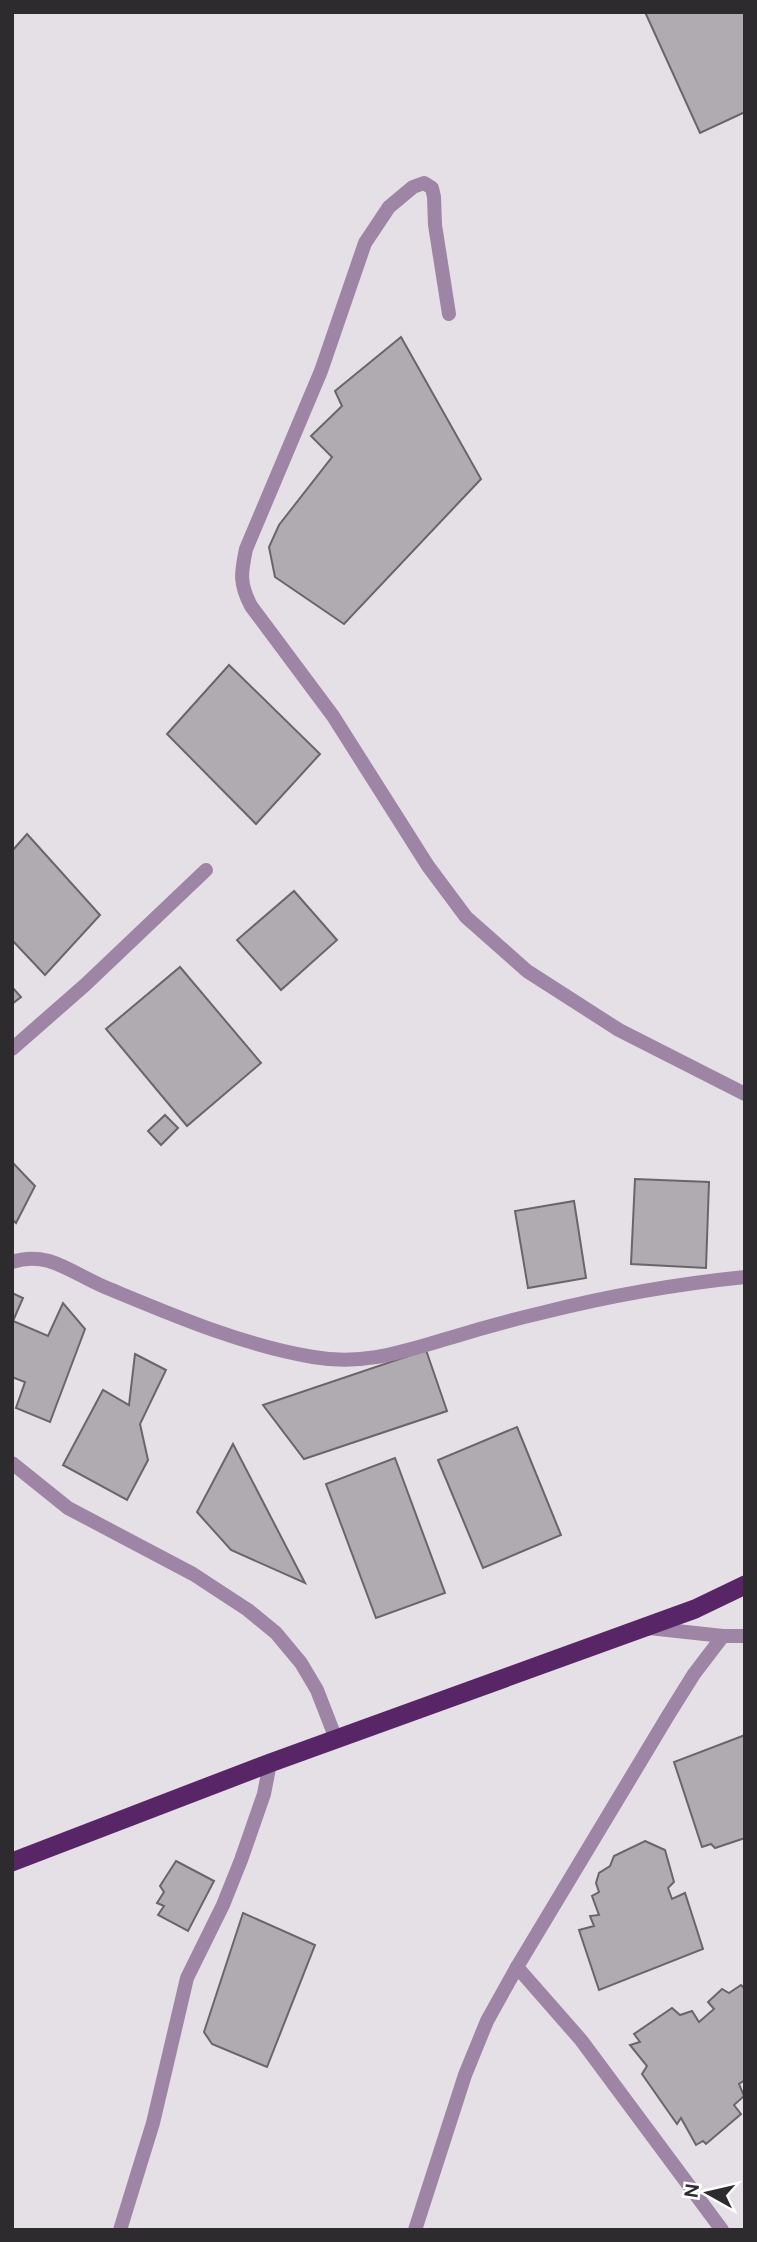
<svg xmlns="http://www.w3.org/2000/svg" width="757" height="2242" viewBox="0 0 757 2242" font-family="'DM Sans',sans-serif">
<rect width="100%" height="100%" fill="#e5dfe6"/>
<!-- building -->
<g fill="#b0aab1" stroke="#6a656b" stroke-width="2">
<polygon points="645,12 745,12 745,112 700,133"/>
<polygon points="401,337 481,479 344,624 275,577 269,547 279,525 332,457 311,436 342,406 335,391"/>
<polygon points="229,665 320,754 256,824 167,734"/>
<polygon points="27,834 100,915 45,975 12,940 12,851"/>
<polygon points="294,891 337,940 281,990 237,940"/>
<polygon points="180,967 261,1063 187,1126 106,1029"/>
<polygon points="12,987 21,997 12,1004"/>
<polygon points="165,1115 178,1128 161,1145 148,1131"/>
<polygon points="12,1162 35,1186 16,1223 12,1219"/>
<polygon points="635,1179 709,1182 706,1268 631,1264"/>
<polygon points="574,1201 586,1278 528,1288 515,1211"/>
<polygon points="12,1293 23,1298 13,1321 48,1336 63,1303 85,1329 50,1422 16,1408 25,1382 12,1377"/>
<polygon points="426,1350 447,1411 304,1459 263,1405"/>
<polygon points="135,1354 166,1370 140,1424 148,1460 127,1500 63,1465 103,1390 129,1405"/>
<polygon points="517,1427 561,1535 483,1568 438,1460"/>
<polygon points="233,1444 305,1583 231,1550 197,1512"/>
<polygon points="395,1458 445,1593 376,1618 326,1484"/>
<polygon points="745,1735 745,1838 715,1848 711,1844 702,1847 674,1762"/>
<polygon points="645,1841 665,1850 674,1882 668,1888 672,1899 685,1893 703,1949 599,1990 579,1930 594,1926 590,1916 599,1915 592,1896 599,1892 596,1883 599,1873 610,1866 614,1856"/>
<polygon points="176,1861 214,1881 188,1931 158,1915 164,1906 157,1903 164,1892 160,1886"/>
<polygon points="243,1913 315,1945 267,2067 212,2044 204,2032"/>
<polygon points="741,1985 745,1989 745,2080 739,2084 744,2096 734,2105 741,2114 706,2144 703,2141 696,2145 681,2118 677,2124 642,2074 647,2066 630,2045 640,2042 634,2034 672,2008 680,2015 692,2011 699,2022 714,2009 708,2002 722,1989 729,1993"/>
</g>
<g fill="none" stroke-linecap="round" stroke-linejoin="round">
<!-- minor -->
<g stroke="#9e84a5" stroke-width="14">
<path d="M449,314L435,225L434,197L432,188L424,183L413,187L389,207L365,243L321,371L246,549C241,573 239,583 251,606L333,716L428,866L466,917L527,971L619,1030L745,1094"/>
<polyline points="12,1049 85,985 206,870"/>
<path d="M12,1262C24,1258 37,1258 49,1261C71,1268 90,1282 112,1290C177,1317 243,1345 313,1357C366,1366 404,1351 453,1337C482,1328 511,1320 541,1313C608,1296 676,1284 745,1277"/>
<polyline points="12,1463 68,1508 193,1574 248,1610 276,1633 301,1663 317,1690 336,1739"/>
<polyline points="517,1967 581,2040 722,2230"/>
<polyline points="120,2230 153,2123 187,1978 223,1905 241,1860 264,1794 270,1763"/>
<polyline points="415,2230 465,2075 487,2021 517,1967 669,1714 694,1674 723,1636"/>
</g>
<!-- tertiary -->
<polyline stroke="#9e84a5" stroke-width="14" points="649,1628 723,1636 745,1636"/>
<!-- trunk -->
<polyline stroke="#582666" stroke-width="19" points="12,1862 270,1763 695,1609 745,1585"/>
</g>
<!-- border -->
<rect width="757" height="2242" fill="none" stroke="#2d2b2d" stroke-width="28"/>
<!-- north arrow -->
<g transform="translate(708 2193) rotate(278)" stroke="#ffffff" stroke-width="5" paint-order="stroke">
<path d="M0-5L12 26L0 18L-12 26Z" fill="#2d2b2d"/>
<text y="-10" font-size="19" font-weight="bold" text-anchor="middle" fill="#2d2b2d">N</text>
</g>
</svg>
